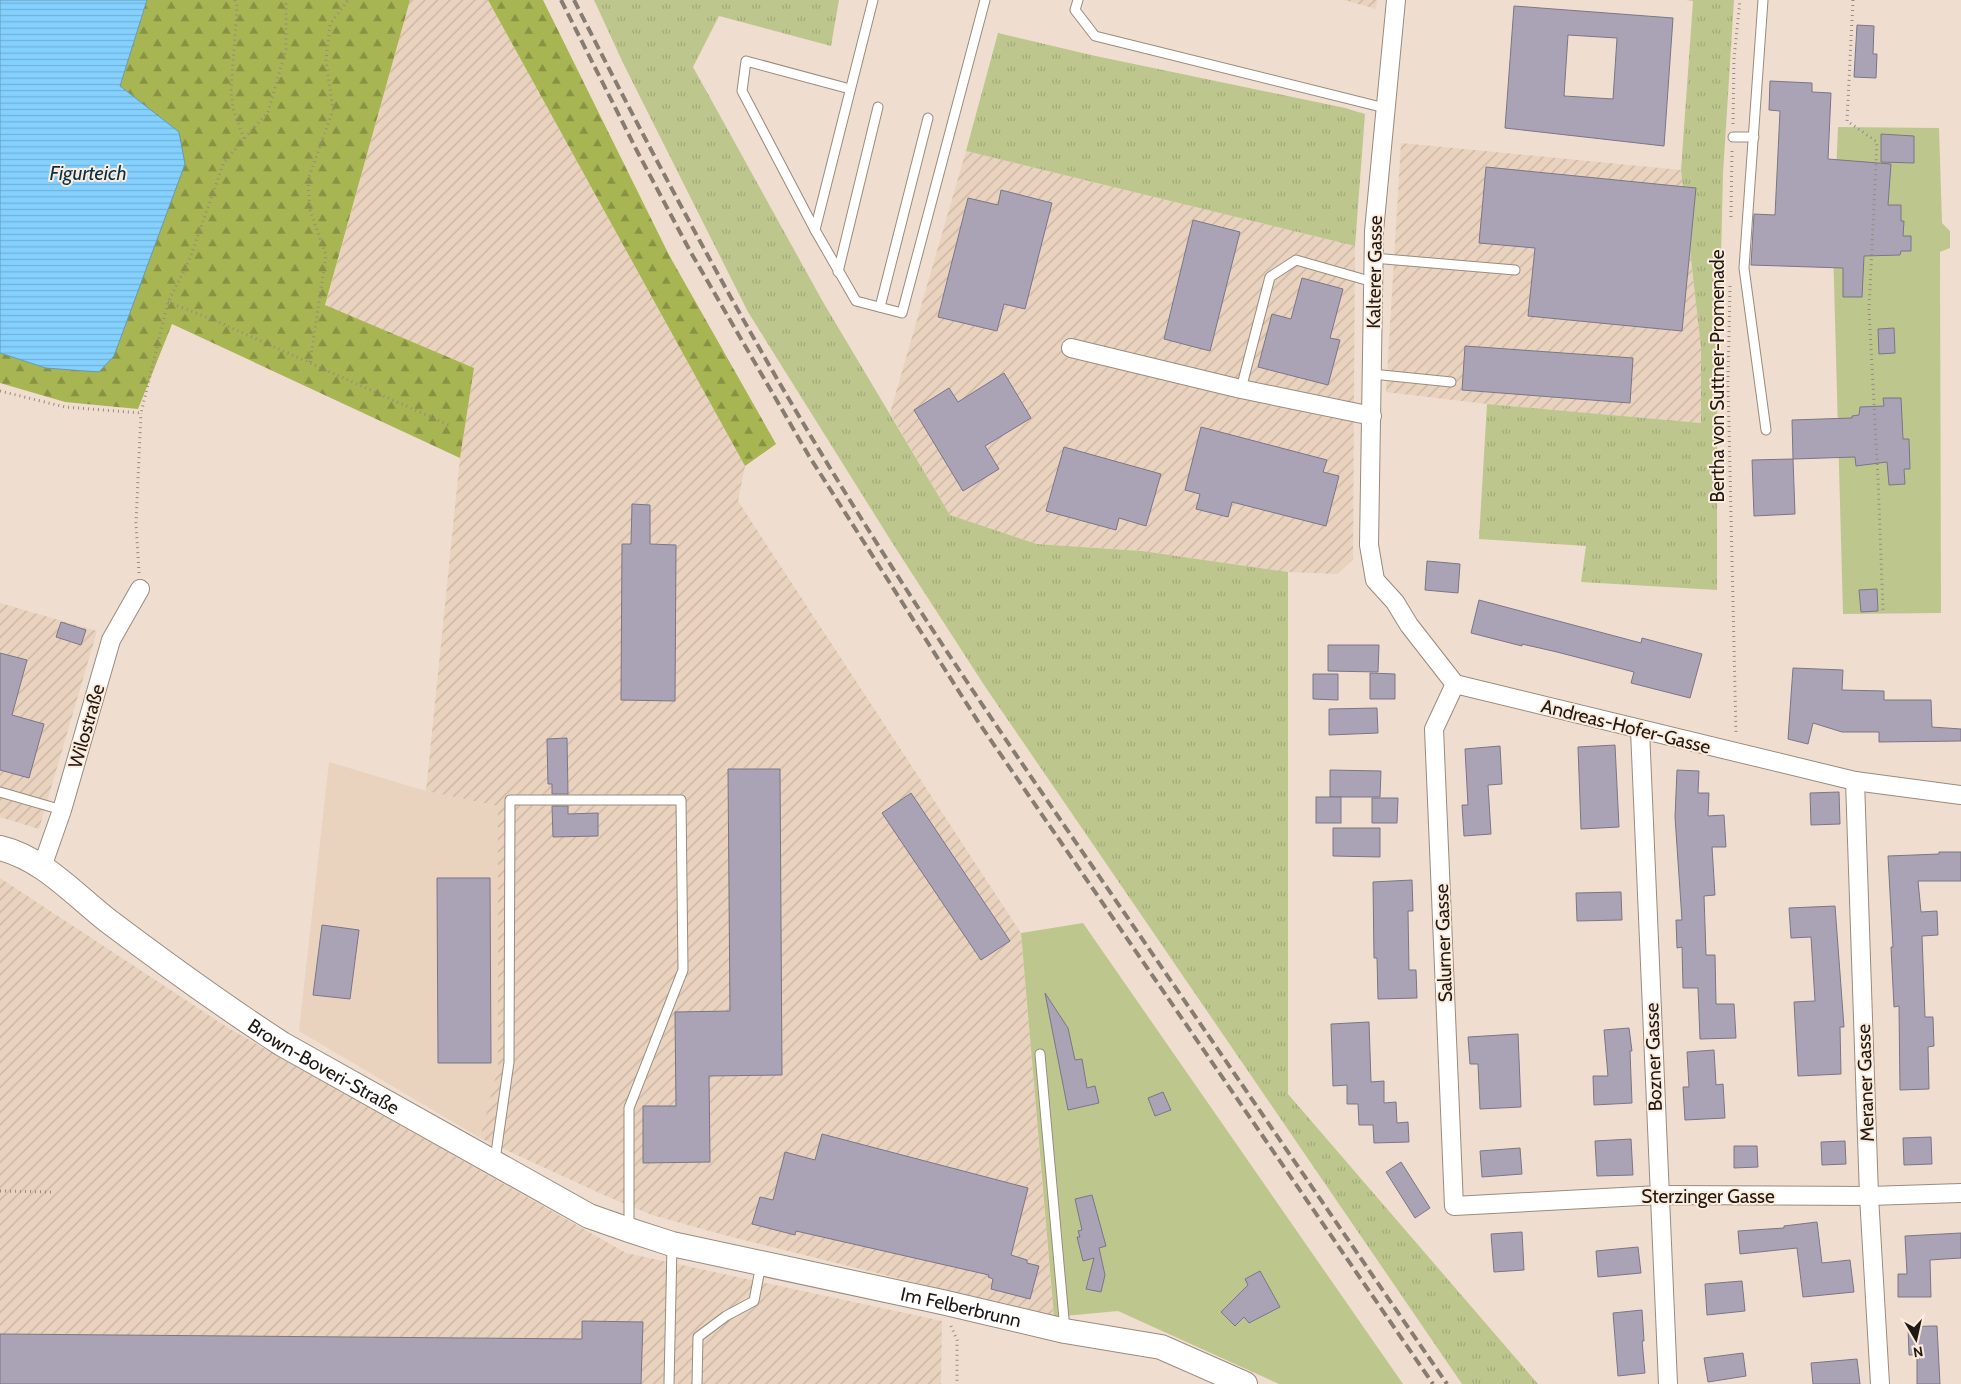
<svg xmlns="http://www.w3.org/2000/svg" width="1961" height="1384" viewBox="0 0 1961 1384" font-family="Cabin,sans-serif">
<defs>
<pattern id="industrial-furrows" width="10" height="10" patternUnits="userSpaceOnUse" patternTransform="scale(1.25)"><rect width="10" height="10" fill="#e9d2be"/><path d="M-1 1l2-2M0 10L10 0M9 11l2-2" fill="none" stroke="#c7b4a2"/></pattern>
<pattern id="grass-tufts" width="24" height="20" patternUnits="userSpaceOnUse" patternTransform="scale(1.25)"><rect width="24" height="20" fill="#bdc78d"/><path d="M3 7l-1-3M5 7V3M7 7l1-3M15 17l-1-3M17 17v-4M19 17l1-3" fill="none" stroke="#a2aa79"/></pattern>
<pattern id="forest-firs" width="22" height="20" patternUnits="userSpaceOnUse" patternTransform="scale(1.25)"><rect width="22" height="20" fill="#a7b552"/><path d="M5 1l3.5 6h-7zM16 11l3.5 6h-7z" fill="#879243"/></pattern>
<pattern id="water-rules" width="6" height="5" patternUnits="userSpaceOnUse" patternTransform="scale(1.25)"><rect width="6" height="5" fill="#84d0fe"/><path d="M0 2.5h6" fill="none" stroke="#72b2d9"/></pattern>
</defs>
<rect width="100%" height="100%" fill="#efdecf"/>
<!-- built -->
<polygon fill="#e9d2be" points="329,762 426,791 498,806 498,1068 480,1138 299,1031"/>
<!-- industrial -->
<g fill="url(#industrial-furrows)">
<polygon points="410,0 488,0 745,466 738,501 1021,933 1054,1317 724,1235 652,1215 606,1196 480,1138 498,1068 498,806 426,791 460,458 474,368 325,306"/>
<polygon points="1344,0 1377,0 1376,9"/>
<polygon points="1401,143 1681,170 1701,348 1701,423 1487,404 1386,392"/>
<polygon points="966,151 1355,246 1353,559 1337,574 1288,572 1142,551 1037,544 950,515 890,413"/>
<polygon points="0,603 97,631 39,829 0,817"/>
<polygon points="0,878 230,1029 626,1253 942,1321 941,1384 0,1384"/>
</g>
<!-- grass -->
<g fill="url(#grass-tufts)">
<polygon points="594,0 839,0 831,46 719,16 693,67 823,302 950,515 1037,544 1142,551 1288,572 1288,1094 1538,1384 1462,1384 984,685 893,544 748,312 623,63"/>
<polygon points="1686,0 1734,0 1723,174 1717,425 1717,590 1581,582 1586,546 1479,539 1487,404 1701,423 1701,348 1681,170 1693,1"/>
<polygon points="998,33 1091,55 1345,108 1365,114 1355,246 966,151"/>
</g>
<!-- forest -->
<g fill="url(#forest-firs)">
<polygon points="147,0 410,0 325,305 474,368 460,458 172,324 138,409 65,402 0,383 0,353 46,368 179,132 120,86"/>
<polygon points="488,0 543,0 669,255 776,444 745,466"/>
</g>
<!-- garden -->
<g fill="#bdc78d">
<polygon points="1838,127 1939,128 1942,223 1950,231 1950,248 1940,252 1941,613 1843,614 1833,246"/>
<polygon points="1083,923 1403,1384 1279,1384 1118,1311 1054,1317 1021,933"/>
</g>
<!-- water -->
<polygon fill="url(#water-rules)" stroke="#6699b8" points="0,0 147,0 120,86 179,132 185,164 114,356 99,372 46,368 0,353"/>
<!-- building -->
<g fill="#aaa3b6" stroke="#7b7587" fill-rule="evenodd">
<path d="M1514,6L1673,18L1664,146L1505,128ZM1568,35L1617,38L1613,99L1564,96Z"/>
<polygon points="1857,25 1874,26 1873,54 1877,54 1876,78 1854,77"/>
<polygon points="1770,81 1812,83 1812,92 1831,93 1828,159 1891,164 1888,205 1901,205 1901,221 1904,221 1903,236 1911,236 1911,251 1901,251 1900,255 1864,256 1862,297 1843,297 1843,268 1751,265 1754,214 1775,215 1780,111 1769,110"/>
<polygon points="1881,134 1914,136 1914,163 1881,162"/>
<polygon points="1486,167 1696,188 1682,331 1528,316 1535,248 1479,243"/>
<polygon points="1001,190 1052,203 1025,309 1004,304 997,331 938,317 968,198 998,205"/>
<polygon points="1193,220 1240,232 1210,351 1164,339"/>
<polygon points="1302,278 1343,289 1330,338 1340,340 1328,385 1258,367 1272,314 1291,319"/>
<polygon points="1894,328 1895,353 1879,354 1878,329"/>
<polygon points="1465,346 1633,358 1630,403 1462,390"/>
<polygon points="1004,373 1031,418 985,446 999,469 963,491 914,410 949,388 958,402"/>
<polygon points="1883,398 1901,398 1903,439 1909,439 1910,469 1904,469 1905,484 1889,485 1887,462 1856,466 1855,457 1793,459 1792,420 1852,418 1852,416 1859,415 1860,407 1884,406"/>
<polygon points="1201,427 1327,460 1323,472 1339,476 1326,526 1232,502 1228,517 1196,509 1200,494 1185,490"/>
<polygon points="1064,447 1161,474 1146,526 1119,518 1116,530 1046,511"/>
<polygon points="1793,459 1795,514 1754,516 1752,460"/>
<polygon points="632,504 650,505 650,544 676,545 675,701 621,700 622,544 631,544"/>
<polygon points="1427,561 1460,564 1458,593 1425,590"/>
<polygon points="1877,589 1878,611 1861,612 1859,590"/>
<polygon points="1479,600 1641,643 1642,638 1702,654 1690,698 1631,683 1634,672 1557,652 1522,644 1522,646 1471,633"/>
<polygon points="61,622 86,630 81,645 56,637"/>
<polygon points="1328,645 1379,645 1378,672 1328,671"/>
<polygon points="0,653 27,660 12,715 44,724 29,778 0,770"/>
<polygon points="1793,668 1843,670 1842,690 1884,691 1884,700 1931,700 1932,727 1961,729 1961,741 1879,742 1879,732 1842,732 1813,723 1808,744 1788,739"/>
<polygon points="1370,673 1395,674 1395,699 1370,699"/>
<polygon points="1313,674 1338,674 1338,700 1313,699"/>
<polygon points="1377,708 1378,733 1329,735 1329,709"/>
<polygon points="567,738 568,794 552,794 552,784 548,784 547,739"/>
<polygon points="1615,745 1619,827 1581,829 1578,747"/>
<polygon points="1500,746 1502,784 1488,785 1491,834 1464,836 1462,805 1468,805 1465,749"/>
<polygon points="728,769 780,769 782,1075 709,1076 710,1162 643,1163 643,1106 676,1106 675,1012 730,1011"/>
<polygon points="1330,770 1381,771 1380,797 1330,797"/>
<polygon points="1677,770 1699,771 1698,793 1709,793 1708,816 1724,815 1726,847 1712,847 1715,895 1704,896 1706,955 1715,955 1716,1004 1734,1004 1736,1038 1700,1039 1698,988 1683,988 1682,947 1677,948 1676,920 1682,920 1675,817"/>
<polygon points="1839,792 1840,824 1811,825 1810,793"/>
<polygon points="911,793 1010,941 981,960 882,813"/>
<rect x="1316" y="797" width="25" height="26"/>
<polygon points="1372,798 1398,798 1397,823 1372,823"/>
<polygon points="552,806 568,806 568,814 598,813 598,836 553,837"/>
<polygon points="1333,828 1380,828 1380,857 1333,856"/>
<polygon points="1939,852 1961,852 1961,881 1918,881 1921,912 1937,911 1938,935 1922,936 1925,1017 1933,1017 1934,1046 1928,1047 1929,1089 1900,1090 1899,1006 1894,1007 1891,947 1893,947 1888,856 1939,854"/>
<polygon points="437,878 490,878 491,1063 438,1063"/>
<polygon points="1412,880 1413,911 1408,911 1409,970 1416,970 1417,998 1378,999 1377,958 1374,958 1373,882"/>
<polygon points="1621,892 1622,920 1577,921 1576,893"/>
<polygon points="1835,906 1844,1027 1840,1027 1841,1074 1798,1076 1794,1002 1815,1001 1811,937 1791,938 1789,908"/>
<polygon points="322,925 359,930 350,999 313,995"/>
<polygon points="1045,993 1068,1028 1075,1060 1082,1059 1087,1088 1095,1086 1099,1103 1068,1110"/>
<polygon points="1369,1022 1371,1082 1384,1081 1384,1103 1396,1102 1397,1123 1408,1122 1409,1142 1374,1143 1373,1125 1359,1125 1358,1104 1347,1104 1347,1085 1333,1086 1331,1024"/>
<polygon points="1629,1028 1632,1051 1630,1051 1632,1103 1594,1105 1593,1076 1608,1076 1604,1030"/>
<polygon points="1518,1034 1521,1107 1480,1109 1478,1064 1470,1064 1468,1037"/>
<polygon points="1714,1050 1716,1085 1723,1084 1725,1118 1685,1120 1683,1087 1689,1087 1687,1052"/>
<polygon points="1163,1092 1171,1110 1155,1116 1148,1098"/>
<polygon points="822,1134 1028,1188 1011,1255 1027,1260 1027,1263 1039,1266 1030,1299 991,1289 993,1279 988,1277 989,1275 796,1231 795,1235 752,1224 760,1197 773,1200 785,1152 815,1160"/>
<polygon points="1931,1137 1932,1164 1904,1165 1903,1138"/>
<polygon points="1631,1139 1633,1175 1597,1176 1595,1141"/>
<polygon points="1845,1141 1846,1164 1822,1165 1821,1142"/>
<polygon points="1734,1146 1757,1146 1758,1167 1734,1168"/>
<polygon points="1520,1148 1522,1174 1482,1177 1480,1151"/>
<polygon points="1401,1162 1430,1208 1415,1218 1386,1172"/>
<polygon points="1092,1195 1106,1246 1099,1248 1105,1275 1101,1292 1086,1289 1094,1258 1083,1261 1077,1237 1080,1237 1078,1231 1082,1230 1075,1199"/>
<polygon points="1817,1222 1822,1263 1850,1260 1854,1292 1803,1297 1797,1248 1740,1254 1738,1231 1784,1228 1784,1226"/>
<polygon points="1522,1232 1524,1270 1494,1272 1491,1234"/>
<polygon points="1961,1233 1961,1258 1930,1260 1931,1297 1898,1297 1898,1274 1907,1274 1905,1236"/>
<polygon points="1638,1247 1641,1273 1598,1277 1596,1251"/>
<polygon points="1260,1271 1280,1307 1249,1323 1244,1317 1235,1326 1221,1312 1248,1285 1245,1279"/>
<polygon points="1742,1281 1745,1311 1707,1315 1705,1284"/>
<polygon points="1642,1310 1644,1341 1642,1341 1645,1373 1618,1376 1613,1313"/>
<polygon points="582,1321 643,1322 641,1384 0,1384 0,1334 582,1339"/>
<polygon points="1931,1326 1937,1326 1940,1384 1917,1384 1917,1355 1909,1355 1908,1327"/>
<polygon points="1743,1353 1746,1376 1708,1382 1704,1358"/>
<polygon points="1857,1359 1860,1384 1813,1384 1811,1363"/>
</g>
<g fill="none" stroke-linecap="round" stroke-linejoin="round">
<!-- lane casing -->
<g stroke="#9b8b7d" stroke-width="11">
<g id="lane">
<polyline points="873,0 815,230 856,301 902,313 985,0"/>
<polyline points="1078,0 1075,10 1095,36 1385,108"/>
<polyline points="1763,0 1744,268 1766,430"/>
<polyline points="1733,137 1754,137"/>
<polyline points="815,230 742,91 746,61 850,89"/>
<polyline points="1373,258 1515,270"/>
<polyline points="838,272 878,107"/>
<polyline points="880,307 928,118"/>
<polyline points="1372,374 1451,382"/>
<polyline points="1241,389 1270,277 1296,260 1373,282"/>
<polyline points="0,792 62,810"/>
<polyline points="1040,1054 1065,1330"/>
<polyline points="495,1160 509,1062 510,800 681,800 683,970 629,1108 629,1227"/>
<polyline points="669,1384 672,1245"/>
<polyline points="697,1384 698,1337 726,1316 754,1301 761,1264"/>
</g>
</g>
<!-- street casing -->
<g stroke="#9b8b7d" stroke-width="20">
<g id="street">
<polyline points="1396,0 1374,231 1369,545 1375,580 1395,602 1409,625 1455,684 1855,781 1961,795"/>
<polyline points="1071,348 1241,389 1372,416"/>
<polyline points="1455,684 1434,729 1454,1206 1659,1195 1869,1196 1961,1193"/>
<polyline points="1640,730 1668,1384"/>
<polyline points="1855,781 1869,1196 1880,1384"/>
<polyline points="42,867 62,810 111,640 140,589"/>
</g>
</g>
<!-- secondary casing -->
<g stroke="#9b8b7d" stroke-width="26">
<g id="secondary">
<path id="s1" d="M0,848C42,858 74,894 107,920C164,963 222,1005 282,1044L589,1216L629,1230L672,1244L942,1302L1065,1331L1161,1347L1245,1384"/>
</g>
</g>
<!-- path -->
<g stroke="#988b80" stroke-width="3" stroke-dasharray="1 4" stroke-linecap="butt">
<polyline points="235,0 237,6 231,91 233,109 244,139"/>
<polyline points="1853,0 1847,121 1877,142 1869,310 1878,478 1883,611"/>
<polyline points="1733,124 1734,58 1740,0"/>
<polyline points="1731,217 1732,151"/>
<polyline points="1730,286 1728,382 1736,734"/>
<polyline points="168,302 214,320 451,426"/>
<polyline points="310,362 326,255 310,210 308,180 333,110 326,60 330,24 348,0"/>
<polyline points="0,391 65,407 141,413 168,302 189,261 224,162 268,112 286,49 286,0"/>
<polyline points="139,573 136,523 141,413"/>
<polyline points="0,1191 52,1192"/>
<polyline points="951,1326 957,1340 957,1384"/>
</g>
<!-- lane -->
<use href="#lane" stroke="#fff" stroke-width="9"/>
<!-- street -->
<use href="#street" stroke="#fff" stroke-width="18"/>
<!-- secondary -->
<use href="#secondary" stroke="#fff" stroke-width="24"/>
<!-- rail -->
<g stroke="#887c72" stroke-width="4" stroke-dasharray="10 5" stroke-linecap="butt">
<polyline points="561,0 637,151 690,251 809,456 979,723 1433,1384"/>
<path d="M574,0C651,152 730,302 818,448C910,601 1011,748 1112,895C1224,1058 1335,1221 1447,1384"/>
</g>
</g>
<g text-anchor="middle" stroke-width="4" stroke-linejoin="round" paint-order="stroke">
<!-- street labels -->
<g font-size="19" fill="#1f1913" stroke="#fdebdc">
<text transform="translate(1374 272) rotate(-89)" y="7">Kalterer Gasse</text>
<text transform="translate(1717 376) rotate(-90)" y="7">Bertha von Suttner-Promenade</text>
<text transform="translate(86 726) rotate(-74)" y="7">Wilostraße</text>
<text transform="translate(1626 726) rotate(14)" y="7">Andreas-Hofer-Gasse</text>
<text transform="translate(1443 943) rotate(-92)" y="7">Salurner Gasse</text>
<text transform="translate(1653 1057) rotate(-92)" y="7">Bozner Gasse</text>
<text dy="7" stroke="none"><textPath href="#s1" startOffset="392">Brown-Boveri-Straße</textPath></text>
<text transform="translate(1865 1083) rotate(-92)" y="7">Meraner Gasse</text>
<text x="1708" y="1203">Sterzinger Gasse</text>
<text dy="7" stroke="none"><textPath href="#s1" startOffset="1080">Im Felberbrunn</textPath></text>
</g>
<!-- water labels -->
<g font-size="20" font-style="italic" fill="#043349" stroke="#fdebdc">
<text x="88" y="180">Figurteich</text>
</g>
</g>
<!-- north arrow -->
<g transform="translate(1916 1339) rotate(171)" stroke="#fdebdc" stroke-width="4" paint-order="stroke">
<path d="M0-4L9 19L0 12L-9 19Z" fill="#1f1913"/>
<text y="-8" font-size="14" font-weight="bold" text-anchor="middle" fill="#1f1913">N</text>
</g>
</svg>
